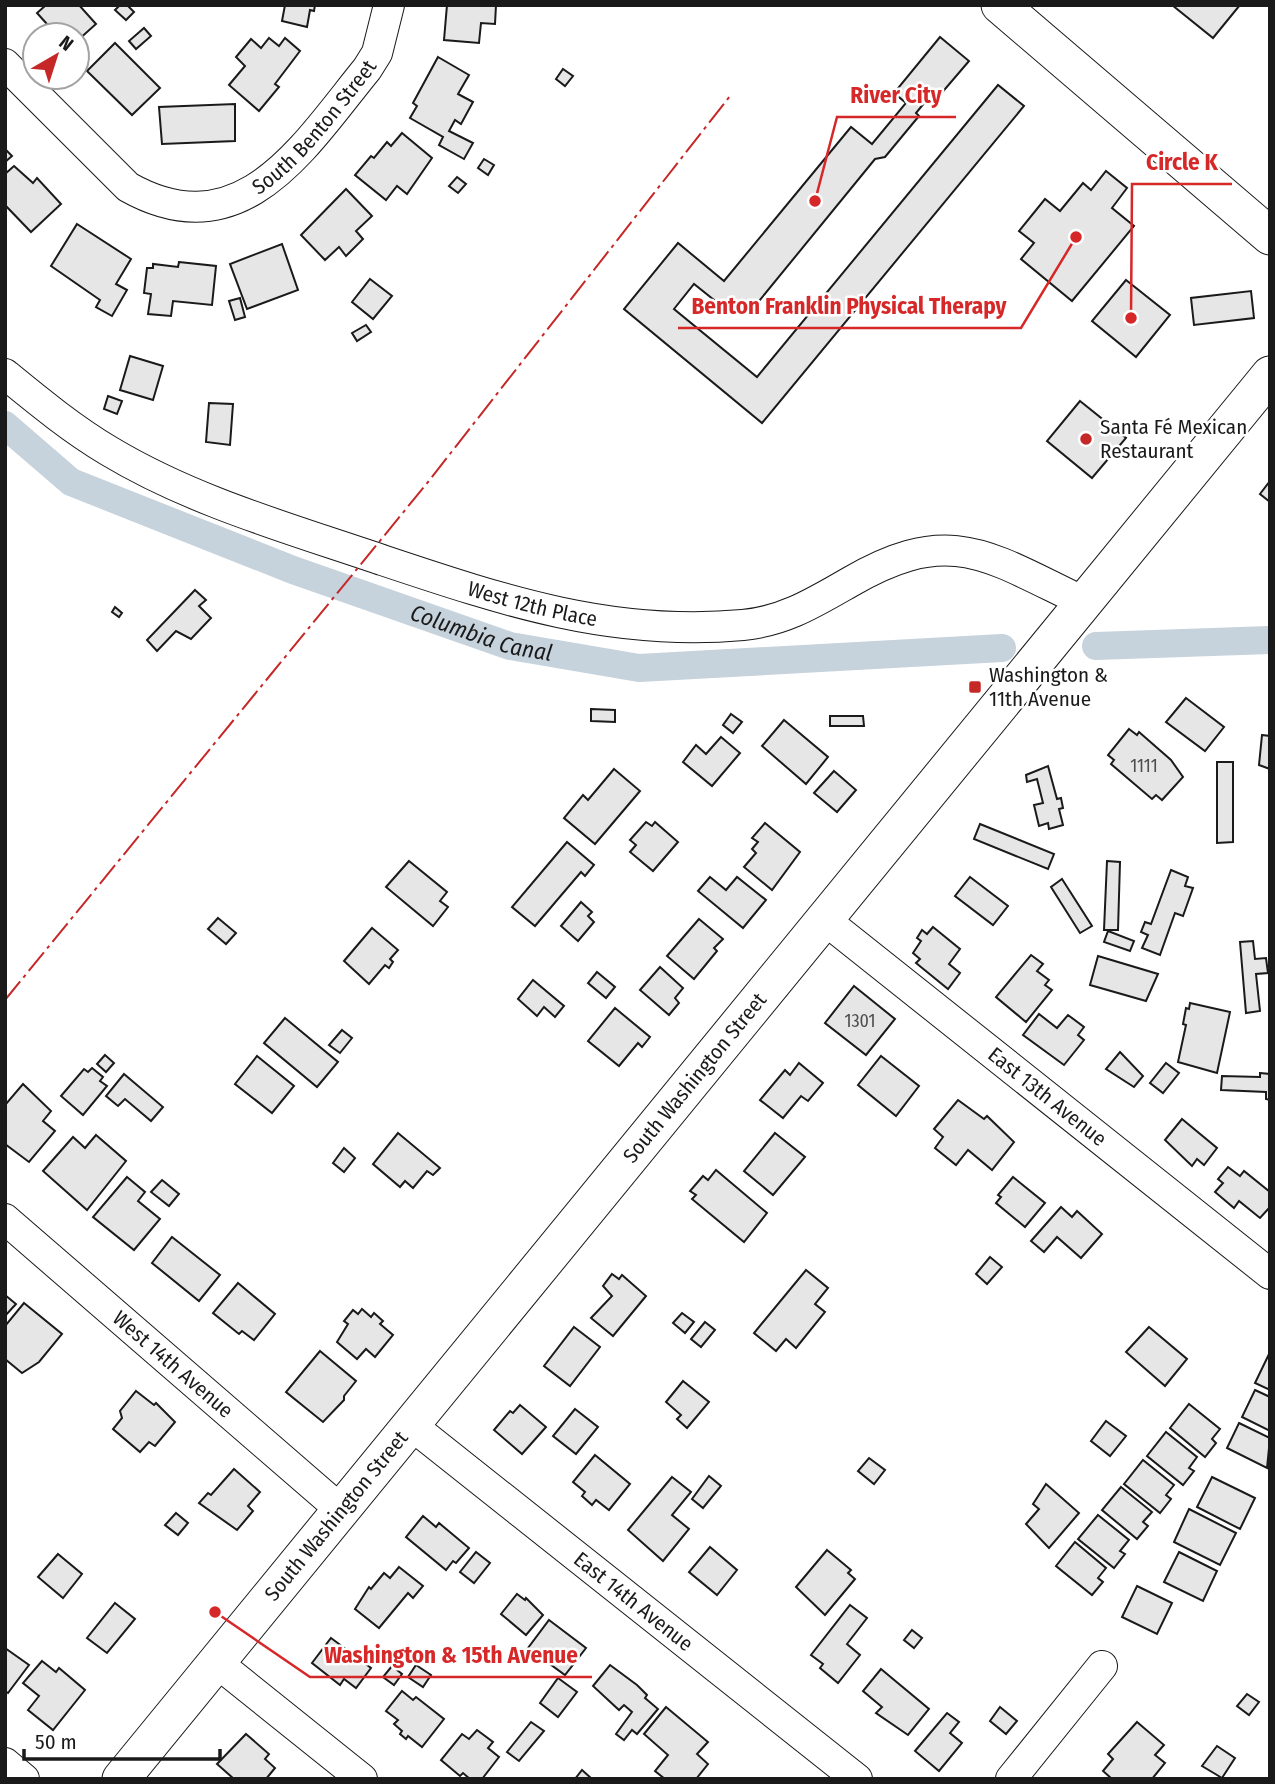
<svg xmlns="http://www.w3.org/2000/svg" width="1275" height="1784" viewBox="0 0 1275 1784" font-family="'Fira Sans Condensed',sans-serif">
<rect width="100%" height="100%" fill="#fff"/>
<g fill="none" stroke-linecap="round" stroke-linejoin="round">
<!-- canal -->
<g stroke="#c6d2dc" stroke-width="28">
<path id="s1" d="M5,425L71,482L293,570L510,646L639,668L1002,648"/>
<polyline points="1096,646 1270,640"/>
</g>
</g>
<!-- building -->
<g fill="#e6e6e6" stroke="#1a1a1a" stroke-width="2">
<polygon points="46,5 79,5 96,24 77,41 77,35 56,34 37,13"/>
<polygon points="120,5 127,5 134,12 126,20 115,10"/>
<polygon points="285,5 315,5 314,11 310,10 307,27 282,21"/>
<polygon points="447,5 496,5 495,24 481,23 479,43 444,40"/>
<polygon points="1172,5 1240,5 1213,38"/>
<polygon points="144,28 151,36 136,49 129,41"/>
<polygon points="940,37 969,61 940,95 934,91 916,113 919,116 885,157 875,159 755,306 729,312 694,284 674,309 757,377 998,85 1024,106 762,423 624,309 678,243 724,281 851,127 872,144 906,103 894,93"/>
<polygon points="269,38 279,46 285,38 300,51 275,84 279,87 259,111 229,85 245,66 236,57 251,39 261,48"/>
<polygon points="115,43 160,88 132,115 87,71"/>
<polygon points="438,57 469,75 458,94 473,102 461,124 455,120 449,131 473,143 464,159 439,145 443,137 410,118 417,106 413,103"/>
<polygon points="563,69 573,76 565,86 556,79"/>
<polygon points="235,104 235,141 162,144 159,107"/>
<polygon points="402,133 432,158 407,194 397,186 386,200 355,175 371,156 374,158 387,142 391,146"/>
<polygon points="5,149 12,156 5,162"/>
<polygon points="484,159 494,165 488,175 478,168"/>
<polygon points="14,166 33,183 37,178 61,204 31,232 5,205 5,174"/>
<polygon points="1106,171 1127,188 1112,208 1134,226 1072,301 1021,259 1034,243 1019,231 1045,199 1060,211 1083,183 1091,190"/>
<polygon points="457,177 466,184 458,193 449,186"/>
<polygon points="346,189 372,216 356,231 363,239 346,256 339,247 325,260 301,235"/>
<polygon points="77,224 131,259 116,284 127,290 112,316 96,307 100,300 51,266"/>
<polygon points="282,244 298,290 247,309 230,264"/>
<polygon points="179,262 216,266 212,305 173,301 171,316 148,314 151,294 144,293 147,268 153,268 153,264 178,267"/>
<polygon points="370,279 392,296 373,319 352,302"/>
<polygon points="1126,280 1170,315 1136,357 1092,321"/>
<polygon points="1251,291 1254,318 1194,325 1191,298"/>
<polygon points="240,298 245,317 235,320 229,301"/>
<polygon points="366,325 371,332 357,341 352,333"/>
<polygon points="130,356 163,366 153,400 120,390"/>
<polygon points="108,396 122,401 117,414 104,409"/>
<polygon points="1080,401 1126,438 1092,478 1047,441"/>
<polygon points="209,403 233,404 230,445 206,442"/>
<polygon points="1270,481 1270,502 1260,494"/>
<polygon points="195,590 206,600 199,606 211,618 191,639 176,631 157,651 147,640"/>
<polygon points="115,607 122,613 119,617 112,612"/>
<polygon points="1186,698 1224,727 1205,751 1166,722"/>
<polygon points="591,709 615,710 615,722 591,721"/>
<polygon points="731,714 742,722 733,733 723,725"/>
<polygon points="830,716 863,716 864,726 830,726"/>
<polygon points="784,720 828,757 806,784 762,746"/>
<polygon points="1129,729 1137,735 1139,732 1171,760 1183,777 1162,800 1156,795 1152,799 1111,764 1114,760 1108,755"/>
<polygon points="1262,735 1270,736 1270,769 1259,765"/>
<polygon points="721,737 740,753 712,786 683,762 696,745 706,754"/>
<polygon points="1217,762 1233,762 1233,842 1217,843"/>
<polygon points="1048,766 1057,799 1061,798 1063,808 1059,809 1063,825 1049,829 1048,823 1039,826 1034,805 1043,803 1037,779 1027,782 1026,775"/>
<polygon points="614,769 640,791 595,844 564,818 583,795 588,800"/>
<polygon points="834,771 856,790 837,812 814,793"/>
<polygon points="646,822 652,826 655,822 678,842 653,871 630,852 636,845 630,840"/>
<polygon points="765,823 800,852 772,890 744,867 756,853 752,849 758,842 752,838"/>
<polygon points="980,824 1054,854 1048,869 974,839"/>
<polygon points="567,842 594,865 585,876 581,872 535,926 512,907"/>
<polygon points="409,861 447,892 440,901 448,907 433,926 386,887"/>
<polygon points="1107,861 1120,862 1118,930 1104,930"/>
<polygon points="1171,870 1188,877 1185,886 1193,888 1183,916 1175,913 1160,955 1142,948 1148,935 1141,932 1145,922 1151,924"/>
<polygon points="710,877 726,890 737,877 766,900 743,928 698,891"/>
<polygon points="970,877 1008,906 993,925 955,896"/>
<polygon points="1062,879 1092,926 1080,933 1051,887"/>
<polygon points="581,902 592,912 588,916 594,922 578,941 561,926"/>
<polygon points="218,918 236,933 226,944 208,929"/>
<polygon points="699,919 723,939 714,948 717,951 694,979 667,956"/>
<polygon points="933,927 960,949 949,964 960,973 948,989 916,963 920,959 913,953 921,941 917,938 922,930 927,934"/>
<polygon points="372,928 398,950 390,959 393,962 389,968 385,965 369,984 344,961"/>
<polygon points="1108,931 1134,941 1130,951 1104,942"/>
<polygon points="1253,941 1255,959 1266,958 1268,973 1256,974 1260,1011 1246,1013 1240,942"/>
<polygon points="1031,955 1043,964 1037,971 1049,980 1045,985 1052,990 1026,1022 996,997"/>
<polygon points="1098,956 1158,974 1146,1001 1090,985"/>
<polygon points="660,967 683,988 675,998 679,1003 669,1015 640,990"/>
<polygon points="597,972 615,987 606,998 588,983"/>
<polygon points="533,980 564,1006 555,1017 544,1007 537,1016 518,999"/>
<polygon points="854,986 895,1019 866,1055 825,1023"/>
<polygon points="1190,1003 1230,1012 1217,1073 1178,1062 1186,1025 1183,1024 1186,1008 1189,1009"/>
<polygon points="615,1008 650,1037 642,1047 638,1043 619,1066 588,1041"/>
<polygon points="1039,1014 1057,1028 1068,1015 1084,1027 1078,1035 1084,1040 1064,1065 1023,1035"/>
<polygon points="285,1018 338,1062 317,1087 264,1043"/>
<polygon points="342,1030 352,1038 340,1053 329,1045"/>
<polygon points="1120,1052 1143,1076 1134,1087 1106,1069"/>
<polygon points="105,1055 114,1063 106,1072 97,1064"/>
<polygon points="257,1056 294,1086 272,1113 235,1084"/>
<polygon points="881,1056 919,1086 896,1116 858,1085"/>
<polygon points="799,1063 823,1083 808,1101 801,1096 783,1118 760,1100 785,1070 790,1075"/>
<polygon points="1166,1063 1179,1073 1163,1093 1150,1083"/>
<polygon points="92,1068 103,1077 100,1081 107,1086 83,1115 61,1096 84,1069 88,1072"/>
<polygon points="1260,1073 1270,1074 1270,1100 1266,1099 1266,1092 1221,1090 1222,1076 1260,1077"/>
<polygon points="124,1074 163,1107 151,1121 125,1099 118,1106 106,1096"/>
<polygon points="23,1084 51,1111 43,1121 55,1131 29,1162 5,1144 5,1105"/>
<polygon points="958,1100 984,1119 987,1116 1014,1142 992,1170 968,1150 956,1165 935,1148 943,1137 934,1129"/>
<polygon points="1182,1119 1217,1148 1204,1165 1197,1159 1192,1166 1165,1140"/>
<polygon points="398,1133 440,1168 433,1175 427,1171 413,1188 405,1181 400,1187 373,1164"/>
<polygon points="775,1133 805,1157 773,1195 744,1171"/>
<polygon points="96,1135 126,1161 87,1210 43,1171 73,1137 85,1148"/>
<polygon points="344,1148 355,1158 344,1172 333,1163"/>
<polygon points="1228,1167 1240,1176 1244,1171 1270,1192 1270,1207 1260,1218 1239,1201 1234,1208 1215,1192 1223,1183 1218,1179"/>
<polygon points="716,1170 767,1213 744,1242 692,1199 696,1195 690,1191 703,1176 708,1180"/>
<polygon points="127,1177 145,1192 138,1201 160,1219 134,1250 93,1217"/>
<polygon points="1013,1177 1045,1203 1025,1227 996,1203 1001,1197 998,1195"/>
<polygon points="162,1180 179,1194 169,1206 151,1192"/>
<polygon points="1061,1207 1072,1217 1077,1211 1102,1234 1081,1258 1057,1237 1044,1252 1031,1241"/>
<polygon points="172,1237 220,1275 199,1301 152,1263"/>
<polygon points="990,1257 1002,1267 987,1284 976,1274"/>
<polygon points="806,1270 828,1288 815,1304 825,1312 796,1348 786,1339 776,1351 754,1333"/>
<polygon points="612,1274 619,1279 622,1275 646,1296 613,1336 591,1318 612,1296 603,1286"/>
<polygon points="238,1283 275,1314 254,1340 242,1331 239,1334 213,1313"/>
<polygon points="5,1295 16,1304 5,1316"/>
<polygon points="24,1303 62,1334 39,1362 22,1373 5,1359 5,1326"/>
<polygon points="362,1309 371,1317 374,1313 383,1321 380,1324 393,1335 375,1357 366,1349 357,1359 337,1342 348,1324 344,1321 353,1310 358,1314"/>
<polygon points="682,1313 694,1322 685,1333 673,1323"/>
<polygon points="705,1322 715,1330 701,1347 691,1339"/>
<polygon points="574,1327 600,1347 570,1386 544,1366"/>
<polygon points="1149,1327 1187,1359 1165,1386 1126,1352"/>
<polygon points="320,1351 356,1381 344,1396 344,1400 323,1422 286,1392"/>
<polygon points="1270,1352 1270,1390 1255,1383"/>
<polygon points="683,1381 709,1402 687,1428 677,1419 681,1415 666,1402"/>
<polygon points="1255,1390 1270,1397 1270,1431 1242,1417"/>
<polygon points="136,1391 154,1405 156,1403 175,1422 155,1446 149,1442 140,1452 113,1429 122,1418 120,1411"/>
<polygon points="1189,1404 1220,1429 1212,1439 1216,1443 1205,1457 1170,1428"/>
<polygon points="520,1405 546,1427 522,1454 494,1430 510,1411 513,1413"/>
<polygon points="575,1409 598,1427 576,1454 553,1436"/>
<polygon points="1106,1421 1126,1436 1110,1456 1091,1441"/>
<polygon points="1239,1423 1270,1438 1267,1468 1227,1448"/>
<polygon points="1166,1432 1197,1457 1189,1468 1194,1471 1183,1485 1147,1456"/>
<polygon points="595,1455 630,1484 609,1510 596,1500 592,1505 582,1496 585,1492 573,1482"/>
<polygon points="869,1458 885,1470 874,1484 858,1471"/>
<polygon points="1143,1460 1174,1485 1166,1495 1171,1499 1160,1513 1124,1484"/>
<polygon points="234,1469 260,1492 248,1506 253,1511 237,1530 199,1503 208,1493 211,1495"/>
<polygon points="709,1476 721,1486 703,1508 692,1499"/>
<polygon points="672,1477 691,1492 672,1515 689,1529 663,1561 628,1530"/>
<polygon points="1212,1477 1255,1498 1240,1529 1197,1507"/>
<polygon points="1046,1484 1079,1513 1049,1548 1026,1524 1039,1509 1033,1504"/>
<polygon points="1121,1487 1152,1512 1143,1522 1148,1526 1137,1539 1102,1510"/>
<polygon points="1189,1509 1236,1533 1220,1565 1174,1542"/>
<polygon points="176,1513 188,1523 178,1535 165,1525"/>
<polygon points="1098,1515 1129,1540 1120,1551 1125,1554 1114,1568 1078,1539"/>
<polygon points="423,1516 436,1527 439,1523 469,1548 456,1563 453,1561 446,1570 406,1537"/>
<polygon points="1075,1542 1106,1568 1098,1578 1103,1582 1092,1595 1056,1566"/>
<polygon points="710,1547 737,1570 717,1595 689,1572"/>
<polygon points="827,1550 851,1570 848,1573 855,1579 825,1615 796,1587"/>
<polygon points="476,1552 490,1563 474,1583 460,1572"/>
<polygon points="1179,1552 1217,1571 1203,1601 1164,1582"/>
<polygon points="58,1554 82,1574 63,1598 38,1577"/>
<polygon points="399,1567 423,1586 413,1598 408,1593 379,1628 355,1609 369,1587 371,1589 384,1573 390,1578"/>
<polygon points="1137,1586 1172,1603 1157,1634 1122,1617"/>
<polygon points="517,1594 525,1600 526,1598 543,1615 526,1635 501,1614"/>
<polygon points="115,1603 135,1619 107,1653 87,1638"/>
<polygon points="850,1605 867,1618 847,1644 860,1655 838,1683 820,1668 823,1664 811,1655"/>
<polygon points="549,1620 586,1648 565,1675 528,1648"/>
<polygon points="912,1630 922,1638 914,1648 904,1640"/>
<polygon points="331,1638 371,1668 356,1688 344,1679 340,1685 312,1663"/>
<polygon points="5,1648 29,1665 8,1693 5,1691"/>
<polygon points="42,1661 56,1672 59,1668 85,1690 53,1730 28,1710 39,1696 23,1683"/>
<polygon points="416,1665 431,1675 423,1687 408,1677"/>
<polygon points="610,1665 637,1685 647,1695 645,1698 658,1709 637,1734 632,1730 624,1740 616,1734 632,1712 624,1705 619,1710 593,1686"/>
<polygon points="392,1666 402,1674 394,1685 383,1677"/>
<polygon points="881,1669 929,1709 908,1735 876,1713 882,1707 863,1691"/>
<polygon points="558,1678 577,1692 558,1717 540,1703"/>
<polygon points="402,1691 413,1700 416,1697 444,1719 422,1747 408,1736 406,1739 400,1734 402,1731 394,1724 398,1720 386,1711"/>
<polygon points="1247,1694 1259,1702 1249,1715 1237,1706"/>
<polygon points="666,1707 708,1742 697,1754 708,1764 696,1779 665,1779 655,1771 668,1755 644,1734"/>
<polygon points="1000,1707 1017,1721 1006,1734 990,1721"/>
<polygon points="947,1713 959,1722 950,1733 962,1743 939,1771 915,1751"/>
<polygon points="531,1722 544,1731 519,1761 507,1752"/>
<polygon points="1137,1722 1164,1745 1155,1755 1165,1763 1152,1779 1112,1779 1103,1771 1113,1759 1108,1754"/>
<polygon points="477,1730 493,1742 488,1748 499,1757 482,1779 470,1779 463,1773 460,1776 441,1760 462,1734 469,1739"/>
<polygon points="246,1734 269,1754 265,1759 275,1768 266,1779 234,1779 217,1764"/>
<polygon points="1217,1746 1235,1758 1222,1778 1202,1766"/>
<polygon points="582,1770 592,1779 575,1779"/>
</g>
<g fill="none" stroke-linecap="round" stroke-linejoin="round">
<!-- minor casing -->
<g stroke="#1a1a1a" stroke-width="32">
<g id="minor">
<path id="s2" d="M5,64L128,187C242,251 304,146 367,69L377,53L389,5"/>
<path id="s3" d="M5,374C38,401 72,429 109,451C192,501 288,528 379,559C502,600 611,637 743,625C785,621 815,602 850,582C951,523 989,557 1084,602"/>
<path id="s4" d="M825,920L1270,1274"/>
<path id="s5" d="M5,1219L341,1510"/>
<path id="s6" d="M411,1425L857,1779"/>
<polyline points="216,1662 362,1779"/>
<polyline points="5,1763 24,1779"/>
<polyline points="1011,1779 1102,1666"/>
</g>
</g>
<!-- major casing -->
<g stroke="#1a1a1a" stroke-width="39">
<g id="major">
<polyline points="1000,5 1270,236"/>
<path id="s7" d="M121,1779L1270,375"/>
</g>
</g>
<!-- minor -->
<use href="#minor" stroke="#fff" stroke-width="30"/>
<!-- major -->
<use href="#major" stroke="#fff" stroke-width="37"/>
<!-- power -->
<polyline stroke="#c62828" stroke-width="2" stroke-dasharray="24 5 3.5 5" stroke-linecap="butt" points="5,1000 428,482 730,96"/>
</g>
<!-- markers -->
<g fill="#c62828" stroke="#fff" stroke-width="2.5">
<circle cx="1086" cy="439" r="7"/>
<rect x="968" y="680" width="14" height="14" rx="3.5"/>
</g>
<g text-anchor="middle" stroke-width="5" stroke-linejoin="round" paint-order="stroke">
<!-- number labels -->
<g font-size="18" fill="#4d4d4d">
<text x="1144" y="772">1111</text>
<text x="860" y="1027">1301</text>
</g>
<!-- street labels -->
<g font-size="21" fill="#1a1a1a" stroke="#fff">
<text dy="7" stroke="none"><textPath href="#s2" startOffset="394">South Benton Street</textPath></text>
<text dy="7" stroke="none"><textPath href="#s3" startOffset="581">West 12th Place</textPath></text>
<text dy="7" stroke="none"><textPath href="#s7" startOffset="906">South Washington Street</textPath></text>
<text dy="7" stroke="none"><textPath href="#s4" startOffset="284">East 13th Avenue</textPath></text>
<text dy="7" stroke="none"><textPath href="#s5" startOffset="222">West 14th Avenue</textPath></text>
<text dy="7" stroke="none"><textPath href="#s7" startOffset="340">South Washington Street</textPath></text>
<text dy="7" stroke="none"><textPath href="#s6" startOffset="284">East 14th Avenue</textPath></text>
</g>
<!-- poi labels -->
<g font-size="21" fill="#1a1a1a" stroke="#fff" text-anchor="start">
<text x="1100" y="434">Santa Fé Mexican<tspan x="1100" dy="24">Restaurant</tspan></text>
<text x="989" y="682">Washington &amp;<tspan x="989" dy="24">11th Avenue</tspan></text>
</g>
<!-- water labels -->
<g font-size="23" font-style="italic" fill="#1a1a1a" stroke="#fff">
<text dy="8" stroke="none"><textPath href="#s1" startOffset="525">Columbia Canal</textPath></text>
</g>
</g>
<!-- callouts -->
<path fill="none" stroke="#d62828" stroke-width="2.5" d="M815 201L837 117H956M1131 318L1132 184H1232M1076 237L1021 328H678M215 1612L310 1677H592"/>
<g fill="#d62828" stroke="#fff" stroke-width="2.5">
<circle cx="815" cy="201" r="7"/>
<circle cx="1131" cy="318" r="7"/>
<circle cx="1076" cy="237" r="7"/>
<circle cx="215" cy="1612" r="7"/>
</g>
<g font-size="23" text-anchor="middle" font-weight="bold" fill="#d62828" stroke="#fff" stroke-width="5" stroke-linejoin="round" paint-order="stroke">
<text x="896" y="103">River City</text>
<text x="1182" y="170">Circle K</text>
<text x="849" y="314">Benton Franklin Physical Therapy</text>
<text x="451" y="1663">Washington &amp; 15th Avenue</text>
</g>
<!-- border -->
<rect width="1275" height="1784" fill="none" stroke="#1a1a1a" stroke-width="14"/>
<!-- north arrow -->
<g transform="translate(56 56) rotate(39)"><circle r="33" fill="#ffffff" stroke="#a3a3a3" stroke-width="2"/>
<path d="M0-5L12 26L0 18L-12 26Z" fill="#c62828"/>
<text y="-10" font-size="19" font-weight="bold" text-anchor="middle" fill="#1a1a1a">N</text>
</g>
<!-- scale -->
<path d="M24 1749v10h196v-10" fill="none" stroke="#1a1a1a" stroke-width="3.5"/>
<text x="35" y="1749" font-size="21" fill="#1a1a1a" stroke="#ffffff" stroke-width="5" paint-order="stroke">50 m</text>
</svg>
